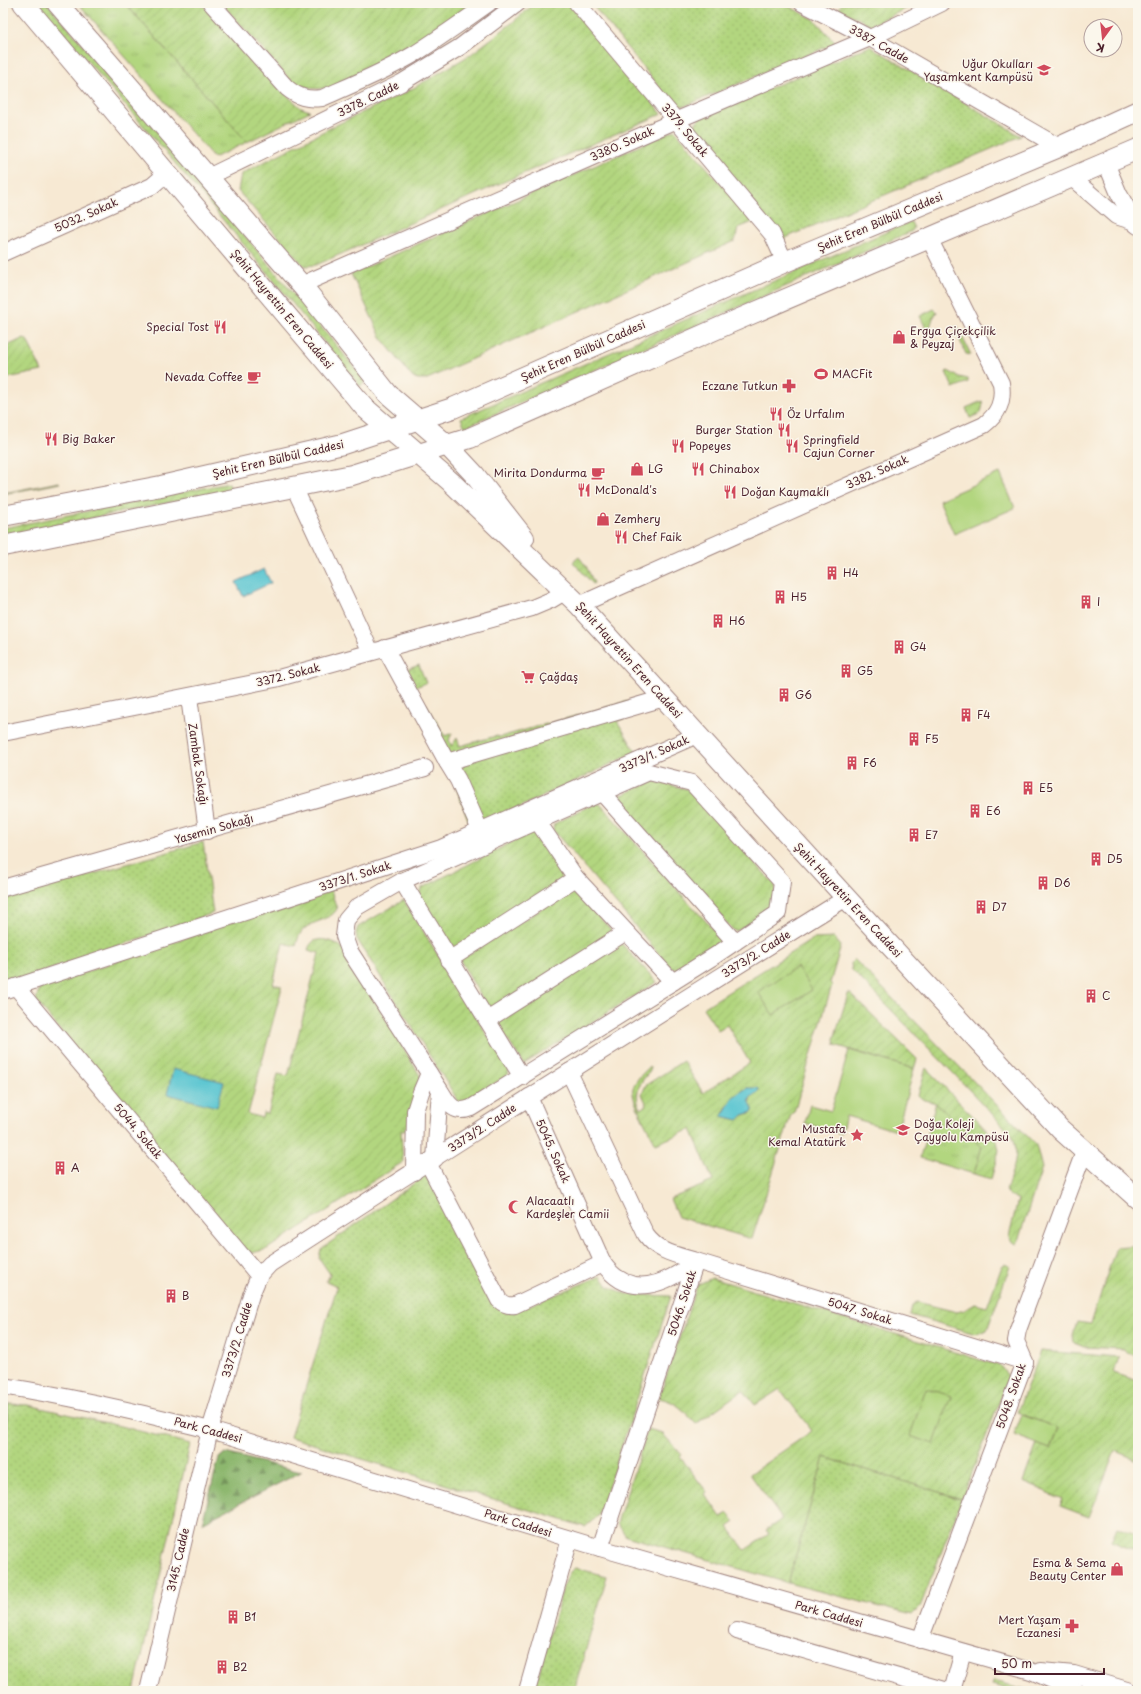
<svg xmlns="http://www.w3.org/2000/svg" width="1141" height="1694" viewBox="0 0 1141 1694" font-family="'Playpen Sans',sans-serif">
<defs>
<pattern id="grass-dots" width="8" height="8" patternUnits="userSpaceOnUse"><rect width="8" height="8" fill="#b2d67f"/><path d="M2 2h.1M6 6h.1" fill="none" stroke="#9bb76e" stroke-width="1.8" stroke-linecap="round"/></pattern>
<pattern id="forest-firs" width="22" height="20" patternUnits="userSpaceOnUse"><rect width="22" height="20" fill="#8db76e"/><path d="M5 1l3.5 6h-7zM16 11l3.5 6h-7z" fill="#75945b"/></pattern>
<pattern id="park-tufts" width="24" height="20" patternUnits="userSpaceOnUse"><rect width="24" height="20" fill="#b2d67f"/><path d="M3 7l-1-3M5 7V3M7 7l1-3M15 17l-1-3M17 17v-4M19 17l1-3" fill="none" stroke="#9bb76e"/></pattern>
<pattern id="garden-furrows" width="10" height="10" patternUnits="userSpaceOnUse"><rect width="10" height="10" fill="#b2d67f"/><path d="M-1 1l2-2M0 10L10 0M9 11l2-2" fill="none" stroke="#9bb76e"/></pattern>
</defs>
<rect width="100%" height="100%" fill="#fbf7ec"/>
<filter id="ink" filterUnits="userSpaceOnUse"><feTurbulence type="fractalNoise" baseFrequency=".025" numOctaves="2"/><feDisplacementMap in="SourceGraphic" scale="8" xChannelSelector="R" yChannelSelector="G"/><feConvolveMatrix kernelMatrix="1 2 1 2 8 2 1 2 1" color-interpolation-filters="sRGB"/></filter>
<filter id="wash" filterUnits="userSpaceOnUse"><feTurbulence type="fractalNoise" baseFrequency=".012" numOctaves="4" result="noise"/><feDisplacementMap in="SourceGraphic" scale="16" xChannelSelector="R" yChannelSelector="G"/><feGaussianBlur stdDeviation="0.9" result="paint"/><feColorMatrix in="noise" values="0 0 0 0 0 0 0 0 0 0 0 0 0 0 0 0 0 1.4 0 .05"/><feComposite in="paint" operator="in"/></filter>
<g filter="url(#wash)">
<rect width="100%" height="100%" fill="#f7e9d3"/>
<!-- grass -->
<g fill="url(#grass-dots)" stroke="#7e7a55">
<polygon points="591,3 782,3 814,19 836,43 685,106 678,106 672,103"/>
<polygon points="870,46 1021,136 783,239 695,132 696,122 701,117"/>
<polygon points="419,665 426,683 415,687 406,670"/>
<polygon points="636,699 630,717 617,721 636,752 472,830 425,705 426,704 445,736 452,733 449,740 452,746 457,738 460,746 496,736 500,737"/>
<polygon points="203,842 213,913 3,986 3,900"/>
<polygon points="426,1175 513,1312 601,1276 608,1286 626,1294 671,1296 599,1515 585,1527 290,1437 337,1287 326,1282 330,1274 319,1258 321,1249"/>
<polygon points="8,1404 28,1405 120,1426 190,1444 134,1691 3,1691 3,1463"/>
<polygon points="824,1457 962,1499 920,1607 912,1615 788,1583"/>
<polygon points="575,1568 607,1576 574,1691 534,1691 563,1587 570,1572"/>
<polygon points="994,1681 1032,1691 1017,1691 992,1685"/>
</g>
<!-- forest -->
<g fill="url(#forest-firs)" stroke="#6c6b4c">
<polygon points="3,1403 8,1404 3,1463"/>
<polygon points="225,1453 301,1472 202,1523 219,1458"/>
</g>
<!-- park -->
<g fill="url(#park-tufts)" stroke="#7e7a55">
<polygon points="78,3 125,3 247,142 214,158"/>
<polygon points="936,1102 982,1147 974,1174 920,1158"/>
</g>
<!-- garden -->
<g fill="url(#garden-furrows)" stroke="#7e7a55" fill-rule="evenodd">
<path d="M37,3H47L145,116L366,381L360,386C255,256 147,129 37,3Z"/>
<polygon points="125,3 201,3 277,86 301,108 310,111 247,142"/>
<path d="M221,3H480L422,40L333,87C318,90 307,89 294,84Z"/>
<polygon points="535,3 568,3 662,114 501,183 316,265 304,266 238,191 241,174 332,127 410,90 470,55 512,23"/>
<polygon points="842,3 918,3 871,25 839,9"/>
<polygon points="675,130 753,222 738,228 735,241 425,380 413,378 382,339 351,274"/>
<polygon points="909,222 911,222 914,228 912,231 465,427 461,418"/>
<polygon points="934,309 937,312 933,318 928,333 920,316"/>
<polygon points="957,326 971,355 966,354 955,329"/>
<polygon points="24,338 27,340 42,371 3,379 3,348"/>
<polygon points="948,371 959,377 968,379 968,382 953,388 946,372"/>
<polygon points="982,401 983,404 981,413 970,418 966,408"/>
<polygon points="59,482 60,483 3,494 3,493"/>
<polygon points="229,483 231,490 3,536 3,528"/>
<polygon points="579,557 586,566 594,583 593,584 573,562"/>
<polygon points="654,781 687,789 776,886 773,908 737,931 733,930 615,798"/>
<polygon points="595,803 600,804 721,938 721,941 676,969 671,968 553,830 554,824"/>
<polygon points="532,832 538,834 561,875 560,882 450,952 417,898 422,888"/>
<path d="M330,888L337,909C329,923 307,920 300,934C298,937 297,942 296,946L283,943L273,984L281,986V991L248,1114L262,1118L263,1113L268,1114L278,1074L288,1076L319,953L308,950C313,932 333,941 343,948L422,1079L411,1130L401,1131L403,1162L267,1249L252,1253L241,1249L36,1001L39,988Z"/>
<polygon points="570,891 574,891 615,934 490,1012 460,960"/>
<polygon points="404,900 509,1070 508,1075 460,1104 357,939 356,932 358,927"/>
<path d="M834,938L841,946L830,983L832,985L794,1112L791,1114L752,1239L678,1217L670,1199L713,1181L691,1129L656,1144C650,1132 630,1099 633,1088C636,1078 644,1073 650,1066L651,1068C650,1072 649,1073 646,1076C637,1086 635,1097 640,1109L647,1105L642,1094L646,1085L683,1061L703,1093L750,1063L727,1025L718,1030L703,1008L813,939ZM747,1088L759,1089L758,1093L750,1098L751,1113L743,1115L738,1120L722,1116C727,1104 735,1094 747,1088Z"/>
<polygon points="619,941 657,982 524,1064 494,1020"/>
<path d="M854,959L1036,1145L1042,1168L1017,1244L1011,1241L1009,1237L1018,1199L1009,1196L1006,1192C1010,1173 1022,1155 1012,1135L956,1076L852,970L851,964Z"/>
<polygon points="848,994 851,994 917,1059 914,1069 835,1045 834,1039"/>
<polygon points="926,1068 997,1141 999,1151 991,1179 974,1174 982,1146 936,1103 922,1099 918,1095"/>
<polygon points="1138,1245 1138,1356 1127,1353 1124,1349 1084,1347 1074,1343 1073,1335 1077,1322 1091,1324 1116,1247"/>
<polygon points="1004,1264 1010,1266 987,1330 976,1334 910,1315 912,1305 917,1302 957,1312 965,1310 975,1304 987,1307 1002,1266"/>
<path d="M712,1278L1000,1366L1009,1377L962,1499L824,1457L788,1583L626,1536L617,1523L648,1429L662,1433L682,1455L680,1457L707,1492L705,1494L721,1517L728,1513L735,1522L728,1527L745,1550L769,1534L766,1530L782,1519L750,1474L812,1431L780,1389L755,1405L743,1390L696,1424C683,1410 678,1402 659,1398L697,1285Z"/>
<polygon points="1041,1351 1119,1357 1114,1373 1138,1381 1138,1460 1115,1451 1089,1517 1060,1506 1063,1499 1023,1482 1037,1444 1050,1449 1058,1429 1017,1412"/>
<polygon points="1117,1527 1138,1535 1138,1552 1111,1541"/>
</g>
<!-- pitch -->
<g fill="#b2d67f" stroke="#7e7a55">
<polygon points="1000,473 1015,508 954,534 939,500"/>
<polygon points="797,967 812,990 773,1015 758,992"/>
<polygon points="849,1050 914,1069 897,1131 846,1116 841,1134 805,1123 810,1105 831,1111"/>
<polygon points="926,1388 951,1396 934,1444 910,1436"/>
<polygon points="1022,1415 1058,1428 1050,1449 1014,1435"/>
</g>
<!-- water -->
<g fill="#57c4d0" stroke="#50727e">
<polygon points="264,569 271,583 243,596 236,582"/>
<polygon points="173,1069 224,1082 217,1107 167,1094"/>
<polygon points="747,1088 758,1088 759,1089 758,1093 752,1096 749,1100 753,1109 752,1112 743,1115 738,1120 722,1116 733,1097"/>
</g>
</g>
<g filter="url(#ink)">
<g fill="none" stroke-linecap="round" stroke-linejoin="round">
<!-- minor casing -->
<g stroke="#a0847f" stroke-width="18">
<g id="minor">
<path d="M211,3L287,88C298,97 307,100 322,98C354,84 386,71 416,53C441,37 465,20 489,3"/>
<polyline points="577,3 772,234 785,262"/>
<polyline points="802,3 870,38 1059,147"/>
<polyline points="1106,163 1119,194 1136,224"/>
<polyline points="208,177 401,83 460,47 518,3"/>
<polyline points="1072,178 1116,216 1132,221 1138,226"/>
<polyline points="3,253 152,186 167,173"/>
<polyline points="301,285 677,120 870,38 942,3"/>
<polyline points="294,487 371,652"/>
<path d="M579,605L984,425C998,414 1004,402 1001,383L929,238"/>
<polyline points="385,648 447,762 458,780 480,830"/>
<polyline points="189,697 207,831"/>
<polyline points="3,733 275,679 532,608 551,600 566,591"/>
<polyline points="447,762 664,698"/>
<polyline points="603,794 735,942"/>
<polyline points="538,822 576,878 673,982"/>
<polyline points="402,881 522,1077"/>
<polyline points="3,888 425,768"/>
<polyline points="449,960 576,878"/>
<polyline points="16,987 259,1276"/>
<polyline points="3,991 441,848 697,735"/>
<polyline points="487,1020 626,932"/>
<path d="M569,1072L646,1235C658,1252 677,1255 696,1261L600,1548"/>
<path d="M529,1097L603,1263C629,1301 667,1284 696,1261L1025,1362"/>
<path d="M435,1159L440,1090L349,950L344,936L346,920L357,907L402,881L649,772L692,783L782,882L778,913L716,955L471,1108C453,1115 448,1103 440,1090"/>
<path d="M428,1163L499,1300C504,1305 508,1306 515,1305L603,1263"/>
<polyline points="414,1172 415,1111 421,1092 429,1073"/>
<path d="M3,1386C73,1397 142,1413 210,1430L600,1548L1031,1671L1077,1691"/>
<polyline points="737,1631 947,1691"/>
<polyline points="920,1640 1025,1362 1016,1341 1018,1330 1084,1152"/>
<polyline points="1041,1671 1074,1674 1130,1691"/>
<path d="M148,1691L210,1430L251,1295L259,1276L270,1264C461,1140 653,1018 846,898"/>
<polyline points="527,1691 570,1539"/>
<polyline points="952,1691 963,1652"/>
</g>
</g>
<!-- major casing -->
<g stroke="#a0847f" stroke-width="22">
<g id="major">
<polyline points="23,3 365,408 451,482 579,605 860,913 1060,1129 1138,1199"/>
<polyline points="57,3 304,288 388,394 447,445 474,474 524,538"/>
<polyline points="3,516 161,486 343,444 453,408 785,262 1059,147 1138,111"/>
<polyline points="3,546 352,475 470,438 730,323 1138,149"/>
</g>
</g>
<!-- minor -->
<use href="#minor" stroke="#fff" stroke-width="16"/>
<!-- major -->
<use href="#major" stroke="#fff" stroke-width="20"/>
</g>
</g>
<!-- icons -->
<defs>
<g id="school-bare" transform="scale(1.08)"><path d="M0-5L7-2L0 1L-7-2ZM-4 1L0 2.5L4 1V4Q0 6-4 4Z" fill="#d1495b" stroke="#fbf7ec" stroke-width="2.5" paint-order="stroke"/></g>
<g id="restaurant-bare" transform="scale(1.08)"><path d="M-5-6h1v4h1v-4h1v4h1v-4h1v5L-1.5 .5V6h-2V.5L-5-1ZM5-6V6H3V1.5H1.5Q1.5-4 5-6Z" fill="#d1495b" stroke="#fbf7ec" stroke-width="2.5" paint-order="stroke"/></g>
<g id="shop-bare" transform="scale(1.08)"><path d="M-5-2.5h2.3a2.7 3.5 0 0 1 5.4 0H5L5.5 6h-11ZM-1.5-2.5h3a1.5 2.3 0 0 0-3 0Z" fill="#d1495b" stroke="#fbf7ec" stroke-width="2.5" paint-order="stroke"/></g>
<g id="stadium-bare" transform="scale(1.08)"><path d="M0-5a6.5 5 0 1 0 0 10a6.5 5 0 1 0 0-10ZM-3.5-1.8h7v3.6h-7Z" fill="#d1495b" stroke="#fbf7ec" stroke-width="2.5" paint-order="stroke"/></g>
<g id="cafe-bare" transform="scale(1.08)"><path d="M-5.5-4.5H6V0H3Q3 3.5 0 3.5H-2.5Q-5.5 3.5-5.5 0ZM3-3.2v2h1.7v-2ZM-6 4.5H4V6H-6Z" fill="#d1495b" stroke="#fbf7ec" stroke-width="2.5" paint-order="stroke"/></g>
<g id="pharmacy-bare" transform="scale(1.08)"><path d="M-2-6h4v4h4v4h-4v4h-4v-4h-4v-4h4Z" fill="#d1495b" stroke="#fbf7ec" stroke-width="2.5" paint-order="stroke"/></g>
<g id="building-bare" transform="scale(1.08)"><path d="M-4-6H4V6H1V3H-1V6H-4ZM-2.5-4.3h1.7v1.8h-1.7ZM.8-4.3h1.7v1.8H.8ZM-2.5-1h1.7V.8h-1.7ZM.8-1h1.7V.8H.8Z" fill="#d1495b" stroke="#fbf7ec" stroke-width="2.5" paint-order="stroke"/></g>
<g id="supermarket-bare" transform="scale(1.08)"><path d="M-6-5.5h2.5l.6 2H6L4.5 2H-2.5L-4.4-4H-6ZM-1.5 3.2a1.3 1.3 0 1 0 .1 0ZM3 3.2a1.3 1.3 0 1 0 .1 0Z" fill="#d1495b" stroke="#fbf7ec" stroke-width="2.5" paint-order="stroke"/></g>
<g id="sight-bare" transform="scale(1.08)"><path d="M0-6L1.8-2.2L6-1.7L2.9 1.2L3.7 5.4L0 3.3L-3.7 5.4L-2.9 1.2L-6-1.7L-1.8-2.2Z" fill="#d1495b" stroke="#fbf7ec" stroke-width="2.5" paint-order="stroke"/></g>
<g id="mosque-bare" transform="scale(1.08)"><path d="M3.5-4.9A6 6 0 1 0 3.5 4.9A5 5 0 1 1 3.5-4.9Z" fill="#d1495b" stroke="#fbf7ec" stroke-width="2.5" paint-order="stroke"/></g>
</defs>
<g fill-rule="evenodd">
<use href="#school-bare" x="1044" y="70"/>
<use href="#restaurant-bare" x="220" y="327"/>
<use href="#shop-bare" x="899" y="337"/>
<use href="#stadium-bare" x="821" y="374"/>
<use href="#cafe-bare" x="254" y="377"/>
<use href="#pharmacy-bare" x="789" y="386"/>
<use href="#restaurant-bare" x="776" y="414"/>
<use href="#restaurant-bare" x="784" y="430"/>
<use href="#restaurant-bare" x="51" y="439"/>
<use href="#restaurant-bare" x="678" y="446"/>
<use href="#restaurant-bare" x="792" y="446"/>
<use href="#shop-bare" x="637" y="469"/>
<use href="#restaurant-bare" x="698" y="469"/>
<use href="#cafe-bare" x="598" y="473"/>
<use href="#restaurant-bare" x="584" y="490"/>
<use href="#restaurant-bare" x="730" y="492"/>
<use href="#shop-bare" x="603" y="519"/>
<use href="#restaurant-bare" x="621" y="537"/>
<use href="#building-bare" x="832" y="573"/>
<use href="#building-bare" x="780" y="597"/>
<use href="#building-bare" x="1086" y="602"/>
<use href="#building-bare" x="718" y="621"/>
<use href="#building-bare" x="899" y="647"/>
<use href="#building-bare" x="846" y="671"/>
<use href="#supermarket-bare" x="528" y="677"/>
<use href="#building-bare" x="784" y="695"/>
<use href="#building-bare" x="966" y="715"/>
<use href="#building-bare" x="914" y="739"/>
<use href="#building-bare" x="852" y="763"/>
<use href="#building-bare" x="1028" y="788"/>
<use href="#building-bare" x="975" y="811"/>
<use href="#building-bare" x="914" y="835"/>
<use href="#building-bare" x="1096" y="859"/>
<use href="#building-bare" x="1043" y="883"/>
<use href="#building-bare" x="981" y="907"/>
<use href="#building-bare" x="1091" y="996"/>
<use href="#school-bare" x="903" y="1130"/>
<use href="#sight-bare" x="857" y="1135"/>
<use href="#building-bare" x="60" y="1168"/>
<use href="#mosque-bare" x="515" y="1207"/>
<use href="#building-bare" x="171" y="1296"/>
<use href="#shop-bare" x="1117" y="1569"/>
<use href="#building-bare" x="233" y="1617"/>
<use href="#pharmacy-bare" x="1072" y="1626"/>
<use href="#building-bare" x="222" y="1667"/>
</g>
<g text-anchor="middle" stroke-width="3" stroke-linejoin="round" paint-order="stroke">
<!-- street labels -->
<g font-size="11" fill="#4a1f2b" stroke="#fbf7ec">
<text transform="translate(879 44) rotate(29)" y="4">3387. Cadde</text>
<text transform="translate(368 99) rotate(-26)" y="4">3378. Cadde</text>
<text transform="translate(685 130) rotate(50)" y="4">3379. Sokak</text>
<text transform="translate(622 144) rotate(-24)" y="4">3380. Sokak</text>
<text transform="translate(86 215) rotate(-24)" y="4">5032. Sokak</text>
<text transform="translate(880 222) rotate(-23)" y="4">Şehit Eren Bülbül Caddesi</text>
<text transform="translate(282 309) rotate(50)" y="4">Şehit Hayrettin Eren Caddesi</text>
<text transform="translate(583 351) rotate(-24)" y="4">Şehit Eren Bülbül Caddesi</text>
<text transform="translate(278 459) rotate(-13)" y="4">Şehit Eren Bülbül Caddesi</text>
<text transform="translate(877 472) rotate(-24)" y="4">3382. Sokak</text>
<text transform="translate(629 660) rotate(48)" y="4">Şehit Hayrettin Eren Caddesi</text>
<text transform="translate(288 675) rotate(-14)" y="4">3372. Sokak</text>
<text transform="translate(654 754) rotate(-24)" y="4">3373/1. Sokak</text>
<text transform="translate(198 764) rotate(82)" y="4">Zambak Sokağı</text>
<text transform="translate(214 829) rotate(-16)" y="4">Yasemin Sokağı</text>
<text transform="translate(355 876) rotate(-18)" y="4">3373/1. Sokak</text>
<text transform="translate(848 900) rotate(47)" y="4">Şehit Hayrettin Eren Caddesi</text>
<text transform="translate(756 954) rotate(-32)" y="4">3373/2. Cadde</text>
<text transform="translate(482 1128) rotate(-33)" y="4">3373/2. Cadde</text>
<text transform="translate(138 1131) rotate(50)" y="4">5044. Sokak</text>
<text transform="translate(553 1151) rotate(66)" y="4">5045. Sokak</text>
<text transform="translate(682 1303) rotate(-72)" y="4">5046. Sokak</text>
<text transform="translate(860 1311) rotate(17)" y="4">5047. Sokak</text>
<text transform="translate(237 1340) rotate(-73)" y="4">3373/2. Cadde</text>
<text transform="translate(1011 1396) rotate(-71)" y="4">5048. Sokak</text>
<text transform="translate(208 1430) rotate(15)" y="4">Park Caddesi</text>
<text transform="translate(518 1523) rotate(17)" y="4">Park Caddesi</text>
<text transform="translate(178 1560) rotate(-77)" y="4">3145. Cadde</text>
<text transform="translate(829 1614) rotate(16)" y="4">Park Caddesi</text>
</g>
<!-- poi labels -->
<g font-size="11" fill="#4a1f2b" stroke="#fbf7ec" text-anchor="start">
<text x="1033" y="68" text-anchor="end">Uğur Okulları<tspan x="1033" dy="13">Yaşamkent Kampüsü</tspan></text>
<text x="209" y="331" text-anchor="end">Special Tost</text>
<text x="910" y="335">Ergya Çiçekçilik<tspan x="910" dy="13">&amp; Peyzaj</tspan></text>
<text x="832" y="378">MACFit</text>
<text x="243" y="381" text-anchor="end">Nevada Coffee</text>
<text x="778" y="390" text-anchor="end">Eczane Tutkun</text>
<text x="787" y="418">Öz Urfalım</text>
<text x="773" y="434" text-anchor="end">Burger Station</text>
<text x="62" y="443">Big Baker</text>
<text x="803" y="444">Springfield<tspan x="803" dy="13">Cajun Corner</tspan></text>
<text x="689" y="450">Popeyes</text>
<text x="648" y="473">LG</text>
<text x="709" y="473">Chinabox</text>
<text x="587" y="477" text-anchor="end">Mirita Dondurma</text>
<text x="595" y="494">McDonald's</text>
<text x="741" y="496">Doğan Kaymaklı</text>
<text x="614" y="523">Zemhery</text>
<text x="632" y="541">Chef Faik</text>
<text x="843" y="577">H4</text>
<text x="791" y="601">H5</text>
<text x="1097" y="606">I</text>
<text x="729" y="625">H6</text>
<text x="910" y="651">G4</text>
<text x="857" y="675">G5</text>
<text x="539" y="681">Çağdaş</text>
<text x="795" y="699">G6</text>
<text x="977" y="719">F4</text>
<text x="925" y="743">F5</text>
<text x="863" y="767">F6</text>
<text x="1039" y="792">E5</text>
<text x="986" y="815">E6</text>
<text x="925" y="839">E7</text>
<text x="1107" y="863">D5</text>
<text x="1054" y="887">D6</text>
<text x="992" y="911">D7</text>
<text x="1102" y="1000">C</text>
<text x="914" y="1128">Doğa Koleji<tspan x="914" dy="13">Çayyolu Kampüsü</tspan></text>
<text x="846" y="1133" text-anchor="end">Mustafa<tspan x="846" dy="13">Kemal Atatürk</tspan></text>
<text x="71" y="1172">A</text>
<text x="526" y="1205">Alacaatlı<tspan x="526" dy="13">Kardeşler Camii</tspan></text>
<text x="182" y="1300">B</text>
<text x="1106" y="1567" text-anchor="end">Esma &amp; Sema<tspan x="1106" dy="13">Beauty Center</tspan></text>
<text x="244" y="1621">B1</text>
<text x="1061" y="1624" text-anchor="end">Mert Yaşam<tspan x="1061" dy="13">Eczanesi</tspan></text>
<text x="233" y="1671">B2</text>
</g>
</g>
<!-- margin -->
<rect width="1141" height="1694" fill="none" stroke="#fbf7ec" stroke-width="16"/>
<!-- north arrow -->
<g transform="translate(1103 38) rotate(195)"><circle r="19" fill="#fbf7ec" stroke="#b4a19f"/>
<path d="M0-3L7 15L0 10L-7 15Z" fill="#d1495b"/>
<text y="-6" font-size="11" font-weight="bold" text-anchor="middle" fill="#4a1f2b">K</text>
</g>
<!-- scale -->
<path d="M995 1668v6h109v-6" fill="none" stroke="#4a1f2b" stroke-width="2"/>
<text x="1001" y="1668" font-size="12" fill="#4a1f2b" stroke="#fbf7ec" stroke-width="3" paint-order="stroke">50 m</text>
</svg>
